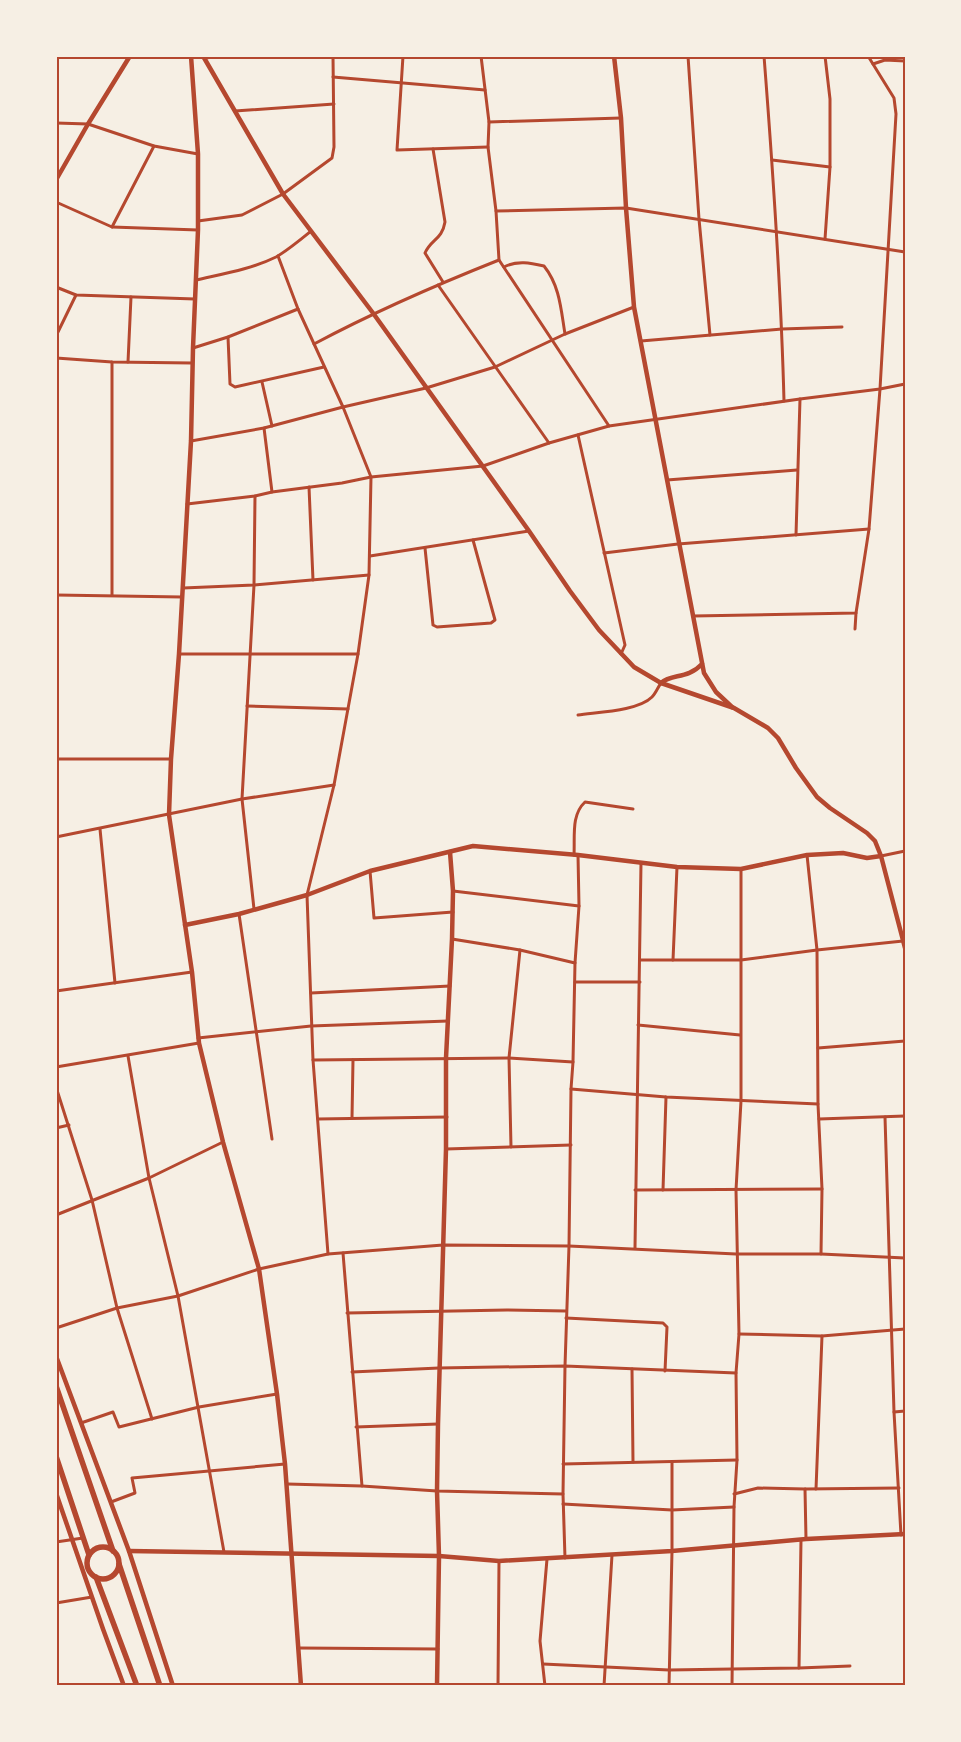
<svg xmlns="http://www.w3.org/2000/svg" width="961" height="1742" viewBox="0 0 961 1742" font-family="Manrope,sans-serif">
<rect width="100%" height="100%" fill="#f6efe4"/>
<g fill="none" stroke-linecap="round" stroke-linejoin="round">
<!-- minor -->
<g stroke="#b5482f" stroke-width="3">
<polyline points="403,56 397,150 488,147"/>
<polyline points="481,56 489,122 488,147 496,211 499,260 609,426"/>
<polyline points="688,56 699,219 710,335"/>
<path d="M764,56C773,171 781,286 784,401"/>
<polyline points="825,56 830,99 830,167 825,239"/>
<polyline points="205,58 223,56"/>
<polyline points="873,64 885,60 905,61"/>
<polyline points="333,77 485,90"/>
<polyline points="235,111 334,104"/>
<polyline points="489,122 621,118"/>
<polyline points="56,123 88,124 154,146 198,154"/>
<path d="M433,149L445,222C442,240 431,239 425,253L443,282"/>
<polyline points="772,160 830,167"/>
<polyline points="56,202 112,227 198,230"/>
<polyline points="496,211 626,208 905,252"/>
<polyline points="198,221 242,215 283,194 332,158 334,147 333,56"/>
<polyline points="112,227 154,146"/>
<polyline points="278,256 298,309 343,407 371,477 369,575 358,654 334,785 307,895 313,1060 328,1254"/>
<path d="M504,267C517,260 531,263 544,266C560,286 561,310 565,334"/>
<path d="M196,280C222,274 252,269 276,257C288,250 300,240 311,231"/>
<polyline points="438,285 549,443"/>
<polyline points="56,287 76,295 195,299"/>
<polyline points="56,336 76,295"/>
<polyline points="228,337 230,384 235,387 324,367"/>
<polyline points="641,341 782,329 842,327"/>
<path d="M314,344C374,312 436,285 499,260"/>
<polyline points="193,348 228,337 298,309"/>
<polyline points="56,358 112,362 192,363"/>
<polyline points="128,362 131,297"/>
<polyline points="262,382 272,426"/>
<polyline points="264,428 272,492"/>
<polyline points="578,435 625,645 621,654"/>
<polyline points="191,441 264,428 343,407 426,388 495,367 565,334 634,307"/>
<polyline points="667,480 797,470"/>
<polyline points="309,487 313,580"/>
<polyline points="187,504 255,496 272,492 342,483 371,477 483,466 549,443 609,426 800,399 880,389 905,384"/>
<polyline points="796,535 800,399"/>
<polyline points="425,548 433,625 437,627 491,623 495,620 473,540"/>
<polyline points="604,553 678,544 869,529"/>
<polyline points="370,556 529,531"/>
<polyline points="183,588 254,585 369,575"/>
<polyline points="56,595 182,597"/>
<polyline points="112,595 112,362"/>
<polyline points="693,616 856,613 869,529 880,389 896,114 894,98 868,56"/>
<polyline points="855,629 856,613"/>
<polyline points="179,654 358,654"/>
<polyline points="247,706 348,709"/>
<path d="M578,715C598,712 638,711 652,697C656,693 658,687 661,683"/>
<polyline points="56,759 171,759"/>
<polyline points="100,829 115,983"/>
<polyline points="56,837 242,799 334,785"/>
<path d="M574,855C575,836 571,815 585,802L633,809"/>
<polyline points="807,855 817,950 818,1104 822,1189 821,1254"/>
<polyline points="881,856 905,851"/>
<polyline points="370,871 374,918 453,912"/>
<polyline points="453,891 579,906"/>
<polyline points="254,909 242,799 254,585 255,496"/>
<polyline points="239,914 272,1139"/>
<polyline points="452,939 520,950 575,963"/>
<polyline points="641,960 741,960 817,950 903,941"/>
<polyline points="673,960 677,867"/>
<polyline points="575,982 640,982"/>
<polyline points="56,991 192,972"/>
<polyline points="311,993 450,986"/>
<polyline points="638,1025 740,1035"/>
<polyline points="198,1038 311,1026 448,1021"/>
<polyline points="818,1048 905,1041"/>
<polyline points="128,1056 149,1178 178,1296 224,1552"/>
<polyline points="313,1060 509,1058 573,1062"/>
<polyline points="56,1067 199,1043"/>
<polyline points="56,1087 92,1200 117,1308 152,1419"/>
<polyline points="571,1089 666,1097 818,1104"/>
<polyline points="885,1117 894,1412 901,1535"/>
<polyline points="352,1118 353,1060"/>
<polyline points="318,1119 447,1117"/>
<polyline points="819,1119 905,1116"/>
<polyline points="56,1128 69,1125"/>
<polyline points="511,1147 509,1058 520,950"/>
<polyline points="446,1149 571,1145"/>
<polyline points="635,1190 822,1189"/>
<polyline points="663,1190 666,1097"/>
<polyline points="56,1215 149,1178 223,1142"/>
<polyline points="635,1248 641,863"/>
<polyline points="343,1253 362,1486"/>
<polyline points="347,1313 507,1310 566,1311"/>
<polyline points="566,1318 663,1323 667,1327 665,1371"/>
<polyline points="56,1328 117,1308 178,1296 259,1269 328,1254 443,1245 569,1246 736,1254 821,1254 905,1258"/>
<polyline points="739,1334 822,1336 905,1329"/>
<polyline points="632,1369 633,1462"/>
<polyline points="352,1372 439,1368 565,1366 736,1373"/>
<polyline points="894,1412 905,1411"/>
<polyline points="81,1423 113,1412 119,1427 199,1407 277,1394"/>
<polyline points="356,1427 438,1424"/>
<polyline points="563,1464 737,1460"/>
<polyline points="287,1484 362,1486 437,1491 563,1494"/>
<polyline points="805,1489 806,1539"/>
<polyline points="816,1489 822,1336"/>
<polyline points="734,1494 758,1488 805,1489 899,1488"/>
<polyline points="111,1502 135,1493 132,1478 285,1464"/>
<polyline points="563,1504 672,1510 734,1507"/>
<polyline points="56,1542 83,1538"/>
<polyline points="565,1558 563,1494 565,1366 569,1246 571,1089 573,1062 575,963 579,906 578,855"/>
<polyline points="56,1603 92,1597"/>
<polyline points="299,1648 438,1649"/>
<polyline points="543,1664 669,1670 799,1668 850,1666"/>
<polyline points="799,1668 801,1540"/>
<polyline points="498,1686 499,1561"/>
<polyline points="545,1686 540,1641 547,1559"/>
<polyline points="604,1686 612,1555"/>
<polyline points="669,1686 672,1551 672,1462"/>
<polyline points="732,1686 734,1507 737,1460 736,1373 739,1334 736,1190 741,1101 741,869"/>
</g>
<!-- tertiary -->
<g stroke="#b5482f" stroke-width="4.5">
<polyline points="191,56 198,154 198,230 193,348 191,441 179,654 171,759 169,815 192,972 199,1043 223,1142 259,1269 277,1394 285,1464 301,1686"/>
<polyline points="614,56 621,118 626,208 634,307 704,673 716,692 732,707"/>
<path d="M661,683C672,673 687,680 702,664"/>
<polyline points="185,925 239,914 307,895 370,871 473,846 578,855 677,867 741,869 807,855 843,853 867,858 881,856 875,841 867,833 830,808 817,797 796,768 778,738 768,728 734,708 661,683 634,667 599,630 570,591 529,531 373,313 283,194 203,56"/>
<polyline points="56,1356 129,1551 173,1686"/>
<polyline points="56,1493 103,1629 124,1686"/>
<polyline points="129,1551 439,1556 499,1561 672,1551 806,1539 905,1534"/>
<polyline points="437,1686 439,1556 437,1491 438,1424 446,1149 446,1058 452,939 453,891 450,852"/>
</g>
<!-- secondary -->
<g stroke="#b5482f" stroke-width="4.5">
<polyline points="56,180 88,124 130,56"/>
<polyline points="881,856 905,948"/>
</g>
<!-- trunk -->
<g stroke="#b5482f" stroke-width="5.5">
<polyline points="56,1386 113,1551"/>
<polyline points="56,1456 89,1555"/>
<circle cx="103" cy="1563" r="16"/>
<polyline points="119,1564 160,1686"/>
<polyline points="96,1577 137,1686"/>
</g>
</g>
<!-- border -->
<rect width="961" height="1742" fill="none" stroke="#f6efe4" stroke-width="115"/>
<rect x="58" y="58" width="846" height="1626" fill="none" stroke="#b5482f" stroke-width="2"/>
</svg>
